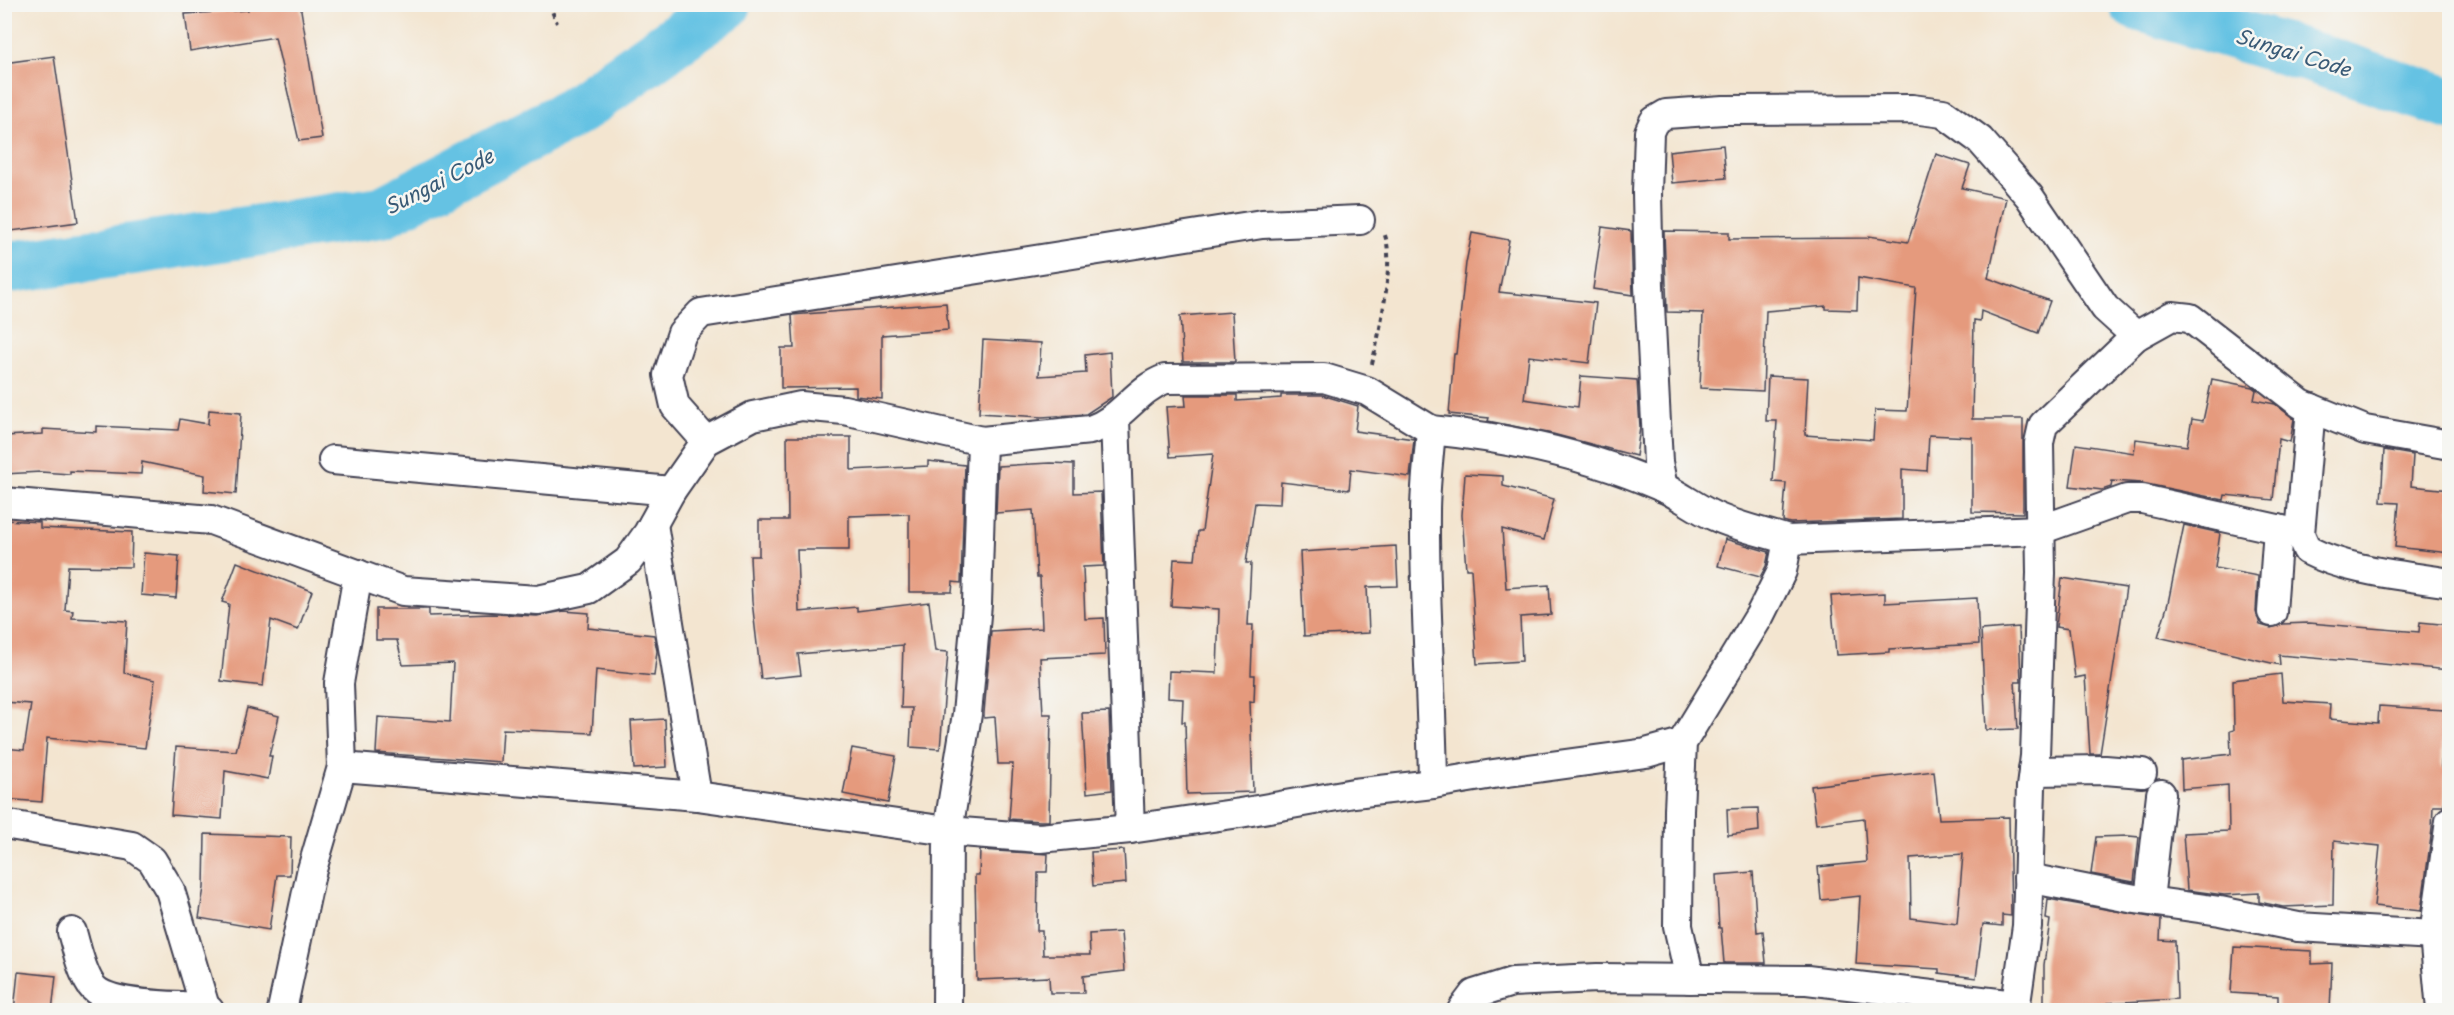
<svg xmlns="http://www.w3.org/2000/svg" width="2454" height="1015" viewBox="0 0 2454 1015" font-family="'Playpen Sans',sans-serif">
<rect width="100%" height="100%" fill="#f6f6f2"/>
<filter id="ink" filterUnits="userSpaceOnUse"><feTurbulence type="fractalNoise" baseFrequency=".0167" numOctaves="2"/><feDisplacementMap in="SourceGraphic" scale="12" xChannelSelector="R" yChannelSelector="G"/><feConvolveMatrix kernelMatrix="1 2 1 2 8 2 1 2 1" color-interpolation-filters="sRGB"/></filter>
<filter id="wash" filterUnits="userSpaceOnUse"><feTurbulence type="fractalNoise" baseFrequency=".008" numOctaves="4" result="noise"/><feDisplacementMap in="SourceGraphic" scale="24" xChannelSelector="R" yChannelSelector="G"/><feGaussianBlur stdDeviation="1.35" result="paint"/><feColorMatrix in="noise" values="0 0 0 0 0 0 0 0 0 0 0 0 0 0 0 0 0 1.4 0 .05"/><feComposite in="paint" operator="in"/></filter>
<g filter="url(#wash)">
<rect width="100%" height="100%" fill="#f3e5d0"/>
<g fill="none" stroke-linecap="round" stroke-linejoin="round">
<!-- river -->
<g stroke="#65c2e3" stroke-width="52">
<polyline points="2135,4 2317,59 2450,104"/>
<polyline points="4,268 382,212 574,112 726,4"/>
</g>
</g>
<g id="blocks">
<!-- building -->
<g fill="#e59a7d" fill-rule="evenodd">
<polygon points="247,4 300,4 322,138 299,141 275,37 190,51 185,14 248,10"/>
<polygon points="54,56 78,222 4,232 4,63"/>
<polygon points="1723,145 1726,178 1672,183 1669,151"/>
<polygon points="1936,154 1970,165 1962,188 2006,198 1988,278 2050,301 2038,333 1981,311 1980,321 1974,320 1972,419 2023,419 2023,513 1972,512 1972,437 1929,435 1927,471 1902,469 1902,519 1790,523 1783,521 1786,483 1773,482 1777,421 1766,421 1768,376 1808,378 1805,435 1873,440 1875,410 1907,411 1916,288 1858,278 1857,310 1826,309 1826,306 1766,311 1763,391 1700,388 1703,313 1667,312 1664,231 1729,232 1729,239 1868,238 1869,236 1908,242"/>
<polygon points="1602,227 1631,231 1633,295 1593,289"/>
<polygon points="1472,233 1509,240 1499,292 1596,303 1589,363 1529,356 1524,399 1578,407 1581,376 1637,380 1640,427 1636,456 1553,434 1488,421 1489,418 1449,414 1454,354 1456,354 1466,263"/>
<polygon points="946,303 948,330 882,335 882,399 856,396 856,387 781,388 781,348 794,348 792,315"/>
<polygon points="1232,312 1235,362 1183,362 1180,316"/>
<polygon points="983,340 1041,343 1039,376 1086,373 1085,355 1110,352 1112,397 1086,414 1042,417 979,413"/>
<polygon points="2212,379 2252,387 2256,390 2254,400 2275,404 2294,419 2290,442 2279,439 2273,500 2225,495 2224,500 2142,483 2112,481 2111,487 2102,490 2070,486 2076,444 2134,453 2136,439 2187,446 2192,419 2203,421"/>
<polygon points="1185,395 1237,395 1237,401 1281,398 1281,395 1322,395 1358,406 1355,431 1414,439 1410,477 1351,469 1349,490 1281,482 1280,504 1255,503 1246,563 1251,563 1248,625 1253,625 1251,675 1255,675 1254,702 1250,701 1253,792 1187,794 1185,722 1182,722 1183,699 1168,698 1169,671 1217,673 1219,609 1171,606 1174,559 1195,560 1198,531 1202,531 1213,454 1170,457 1166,407 1186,406"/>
<polygon points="209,410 241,413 236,494 204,491 205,475 142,462 141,474 70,471 70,474 41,472 4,474 4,436 43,434 43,429 96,432 96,426 178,430 180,419 208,424"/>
<polygon points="787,437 851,437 851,470 928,466 928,461 965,465 961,583 953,582 952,592 909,592 909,514 849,516 849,550 797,550 799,612 857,607 857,611 929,602 935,651 948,652 940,749 910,747 912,708 901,708 903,645 798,654 801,675 761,679 752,601 750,556 759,556 759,520 788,520"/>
<polygon points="2384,450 2413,455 2411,486 2450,490 2450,553 2395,547 2399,503 2381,502"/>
<polygon points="1050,463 1074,464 1074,493 1101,492 1104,566 1083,567 1085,619 1104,618 1105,655 1040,658 1043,714 1051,714 1049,821 1040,821 1009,819 1013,764 998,764 995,717 984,718 984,713 991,631 1042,628 1040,577 1037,577 1033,510 996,513 998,466"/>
<polygon points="1465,474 1503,476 1503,486 1554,499 1544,540 1502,529 1506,588 1549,585 1551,615 1520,617 1522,661 1477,664 1471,569 1466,569 1462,515"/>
<polygon points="4,520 40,522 40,528 132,532 131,567 68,566 65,610 73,611 72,618 127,621 124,673 155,680 145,748 47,738 42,802 4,799 4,748 24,750 31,704 4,702"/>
<polygon points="2184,525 2220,533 2215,568 2258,576 2256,611 2260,625 2271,628 2282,624 2309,623 2419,632 2420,622 2450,625 2450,670 2279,655 2280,665 2158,637 2168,603"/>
<polygon points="1725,539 1769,552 1766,566 1760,577 1718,566"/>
<polygon points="1396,546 1398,586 1367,587 1369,633 1304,636 1300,552"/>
<polygon points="144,553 179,556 176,598 141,595"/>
<polygon points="237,562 312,591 298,630 271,620 263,686 221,681 229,604 222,602"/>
<polygon points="2062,578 2126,588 2100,754 2090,754 2085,676 2075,678 2069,629 2056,627"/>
<polygon points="1885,593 1885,603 1977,598 1979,644 1889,649 1889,652 1836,655 1831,596"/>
<polygon points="376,609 429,609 429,616 494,614 537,616 564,611 589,613 588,628 654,635 657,651 654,676 596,670 592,733 503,729 501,762 376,753 378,717 450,722 453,663 403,665 397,640 376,640"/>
<polygon points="2019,627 2021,682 2015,682 2018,729 1986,730 1981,630"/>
<polygon points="2281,674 2283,701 2330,704 2329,719 2378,723 2379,706 2445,710 2441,767 2446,768 2444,806 2433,806 2432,829 2421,911 2374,906 2380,846 2334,841 2333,905 2283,907 2259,902 2259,893 2224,895 2187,890 2183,833 2229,831 2228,785 2182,789 2181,760 2231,754 2230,731 2234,730 2233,680"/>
<polygon points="247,708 279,716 269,756 272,756 268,779 225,771 222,819 171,815 176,747 236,751"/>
<polygon points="1109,712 1112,790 1087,793 1082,713"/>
<polygon points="665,719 667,767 634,769 631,721"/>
<polygon points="852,748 896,756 888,803 843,794"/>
<path d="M1934,771L1939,819L2009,817L2011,916L2002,915V926L1983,924L1976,978L1939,973V969L1856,964L1860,896L1821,900L1818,867L1867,862L1864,818L1816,824L1811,786ZM1963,854L1957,924L1911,918L1910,858Z"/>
<polygon points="1758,808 1759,831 1728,835 1727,809"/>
<polygon points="205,834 291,837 290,875 277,875 269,930 199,918 204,888"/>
<polygon points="2129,836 2139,837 2134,882 2091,874 2096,837"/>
<polygon points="980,850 1048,854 1047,872 1038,872 1037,931 1042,931 1043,955 1090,955 1089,934 1121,932 1124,971 1083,976 1084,993 1050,993 1049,977 977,980 975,875 979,875"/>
<polygon points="1124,850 1126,883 1093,886 1091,852"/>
<polygon points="1753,872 1757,932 1763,931 1766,963 1724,963 1721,928 1719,928 1716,875"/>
<polygon points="2048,899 2161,919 2160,940 2175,941 2177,999 2107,1003 2107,1009 2044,1010 2044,965 2050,920 2046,919"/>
<polygon points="2234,947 2312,951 2312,964 2332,963 2330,1011 2278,1011 2278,996 2231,993"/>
<polygon points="18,972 56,976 52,1011 14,1011"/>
</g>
</g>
</g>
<g filter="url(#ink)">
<use href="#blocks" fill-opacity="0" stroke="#413f51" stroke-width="1.5"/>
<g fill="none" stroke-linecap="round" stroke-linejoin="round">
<!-- minor casing -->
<g stroke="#413f51" stroke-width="32">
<g id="minor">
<path d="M2311,408L2300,534L2307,550C2350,572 2403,575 2450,583"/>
<polyline points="1115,419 1130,829"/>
<polyline points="706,441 675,406 668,375 682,333 701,313 1262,224 1360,220"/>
<polyline points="982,441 977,604 967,714 948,831 1040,838 1130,829 1240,813 1354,793 1433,784 1493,774 1646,753 1682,743"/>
<polyline points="333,460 671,491"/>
<polyline points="1663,488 1658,462 1649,286 1647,193 1649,132 1654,121 1666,114 1723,110 1912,109 1943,113 1980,140 2029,196 2105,308 2136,336"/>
<path d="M4,502L211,520L403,591L538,600L589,589L628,561L648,533L671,491L706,441L753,416L801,406L844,410L982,441L1090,430C1122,420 1135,390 1165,379L1324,378L1367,391L1431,430"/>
<polyline points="653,524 697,796"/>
<polyline points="1788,540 2040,530 2127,499 2142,499 2300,534"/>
<polyline points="2272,612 2278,529"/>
<polyline points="342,767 339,683 358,574"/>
<polyline points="2033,771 2105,770 2142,773"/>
<path d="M1433,784C1432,694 1424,603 1425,512C1425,485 1429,457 1431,430C1510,438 1589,455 1662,487C1680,495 1696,508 1714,516C1738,527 1763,532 1788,540L1782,571L1760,615L1682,743L1679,810L1678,926L1690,979"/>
<polyline points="4,824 132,846 152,860 170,890 205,1007"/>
<polyline points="2028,878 2135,899 2220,911 2298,927 2434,935 2450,821"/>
<polyline points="2149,900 2161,794"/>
<path d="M72,932C77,949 81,970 91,985C107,1008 178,1005 205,1007L209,1010"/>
<polyline points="282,1010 311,873 342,767 697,796 948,831 947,1010"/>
<polyline points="1462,1010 1474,994 1512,982 1597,978 1807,980 2015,1005"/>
<polyline points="2015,1010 2027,926 2031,787 2035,756 2041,573 2039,443 2043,425 2136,336 2172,316 2190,318 2301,404 2365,430 2450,445"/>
<polyline points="2441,1010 2434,935 2450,937"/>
</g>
</g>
<!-- path -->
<g stroke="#413f51" stroke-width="4" stroke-dasharray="4.5 4.5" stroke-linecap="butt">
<polyline points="549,4 557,23"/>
<path d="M1372,364C1379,335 1396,259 1384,233"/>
</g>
<!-- minor -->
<use href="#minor" stroke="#fff" stroke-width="28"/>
</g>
</g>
<g text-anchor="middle" stroke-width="5" stroke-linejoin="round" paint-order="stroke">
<!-- water labels -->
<g font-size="20" font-style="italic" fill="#395a76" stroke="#f6f6f2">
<text transform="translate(2293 53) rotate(17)" y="7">Sungai Code</text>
<text transform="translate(439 182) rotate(-27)" y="7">Sungai Code</text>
</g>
</g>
<!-- margin -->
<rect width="2454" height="1015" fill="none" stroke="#f6f6f2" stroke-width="24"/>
</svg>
